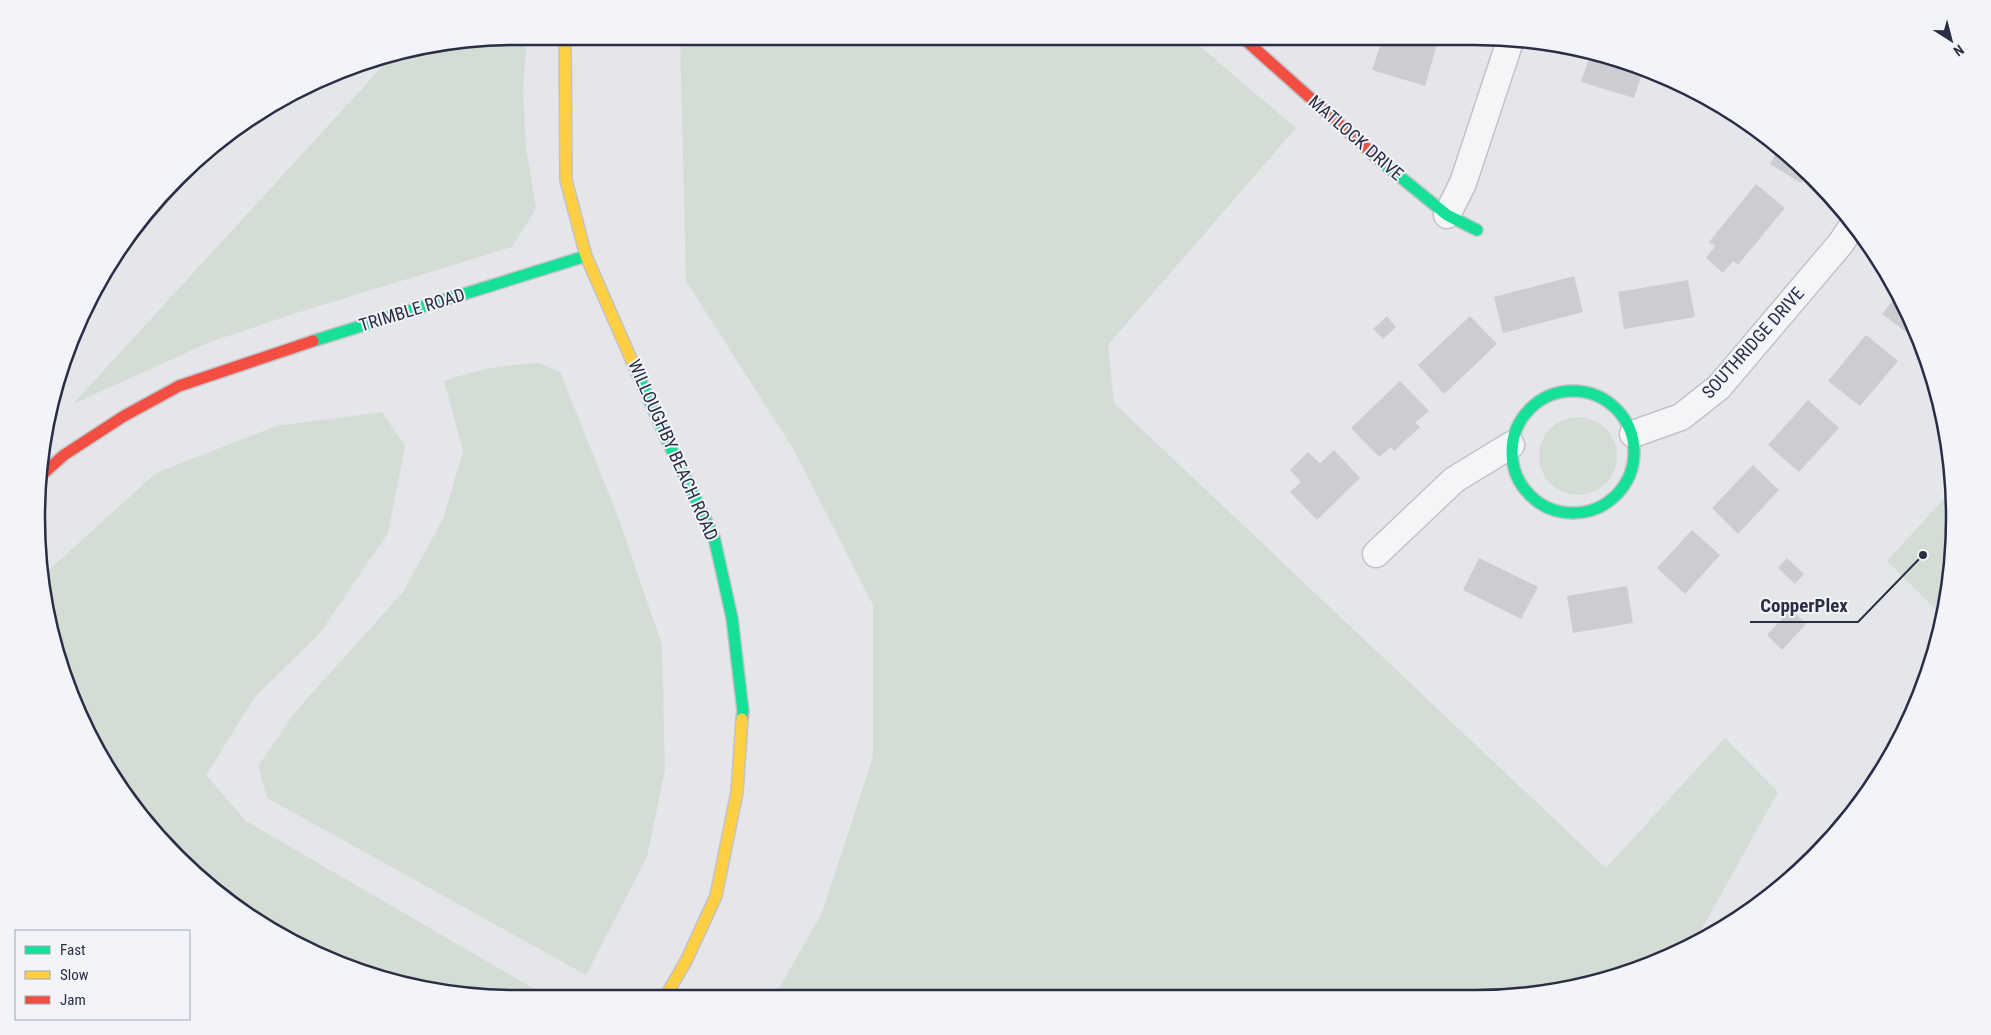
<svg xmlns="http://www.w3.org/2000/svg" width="1991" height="1035" viewBox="0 0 1991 1035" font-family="'Roboto Condensed',sans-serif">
<rect width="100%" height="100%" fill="#e5e6ea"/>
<!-- green -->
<g fill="#d3ddd5">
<polygon points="517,36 527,36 523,90 526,147 536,209 512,247 306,310 210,342 73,404 391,57"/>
<polygon points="680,36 1189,37 1296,128 1108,345 1114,403 1606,868 1725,738 1778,792 1695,941 1657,962 1537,995 774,997 822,913 873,757 873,605 794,450 686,281"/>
<path d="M540,363L560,372L617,514L662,645L665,770L647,857L586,975L267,798L258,766L296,711L403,592L443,519L463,451L444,381C478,369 504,365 540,363Z"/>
<polygon points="382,412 405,446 388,533 320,633 255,697 206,775 246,821 550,998 486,998 393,982 304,949 177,858 86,730 53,642 42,580 51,568 156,473 276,426"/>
<circle cx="1578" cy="456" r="39"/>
<polygon points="1952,490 1954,549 1943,617 1887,561"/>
</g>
<!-- building -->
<g fill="#cccdd2">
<polygon points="1383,37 1439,37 1425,86 1372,70"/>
<polygon points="1591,52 1643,70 1634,98 1581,82"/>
<polygon points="1779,148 1806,173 1801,183 1770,164"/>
<polygon points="188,175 190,177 108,271 117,250"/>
<polygon points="1756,184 1785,208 1738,265 1733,261 1723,273 1706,258 1715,246 1709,242"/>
<polygon points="1574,276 1583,312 1503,333 1494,297"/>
<polygon points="1688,280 1695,317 1624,329 1618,292"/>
<polygon points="1898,294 1916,333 1913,337 1882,314"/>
<polygon points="1387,316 1396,327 1383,339 1373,329"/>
<polygon points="1470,316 1497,344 1444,394 1418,365"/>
<polygon points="1866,335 1898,361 1860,406 1828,381"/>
<polygon points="1400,381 1429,411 1415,423 1420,427 1394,451 1391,447 1379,457 1351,428"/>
<polygon points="1808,400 1839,428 1799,472 1768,445"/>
<polygon points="1334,450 1360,478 1317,520 1290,492 1301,482 1290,470 1308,452 1320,463"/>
<polygon points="1753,465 1779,490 1738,534 1712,508"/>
<polygon points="1692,530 1720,555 1685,594 1657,568"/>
<polygon points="1479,558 1538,587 1521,619 1463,590"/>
<polygon points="1787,558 1804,574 1795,584 1778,568"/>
<polygon points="1627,586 1633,623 1573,633 1567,596"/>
<polygon points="1791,609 1806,624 1782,650 1767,635"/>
</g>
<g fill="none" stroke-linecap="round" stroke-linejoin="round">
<!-- street casing -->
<g stroke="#c2c3c8" stroke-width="29">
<g id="street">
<polyline points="1447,215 1463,183 1511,38"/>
<polyline points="1633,434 1681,417 1719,387 1841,243 1853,225"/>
<polyline points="1376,554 1454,480 1511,445"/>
</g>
</g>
<!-- fast casing -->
<g stroke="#c2c3c8" stroke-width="14">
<g id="fast">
<polyline points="1382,162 1447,215 1477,230"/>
<polyline points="313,341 586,256"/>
<polyline points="635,368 667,440 714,537 732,618 743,711 742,719"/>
<circle cx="1573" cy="452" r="61"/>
</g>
</g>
<!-- slow casing -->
<g stroke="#c2c3c8" stroke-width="14">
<g id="slow">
<polyline points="565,36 566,180 586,256 635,368"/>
<polyline points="665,997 686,961 716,896 737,792 742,719"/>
</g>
</g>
<!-- jam casing -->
<g stroke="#c2c3c8" stroke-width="14">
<g id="jam">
<polyline points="1242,37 1382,162"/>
<polyline points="45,472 64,455 124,416 179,386 313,341"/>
</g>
</g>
<!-- street -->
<use href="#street" stroke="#f4f5f7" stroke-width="26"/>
<!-- fast -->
<use href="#fast" stroke="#16e098" stroke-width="11"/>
<!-- slow -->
<use href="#slow" stroke="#ffcf43" stroke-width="11"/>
<!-- jam -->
<use href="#jam" stroke="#f24e42" stroke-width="11"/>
</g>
<g text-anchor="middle" stroke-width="4" stroke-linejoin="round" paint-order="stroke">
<!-- street labels -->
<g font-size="18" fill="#2a2e45" stroke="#f3f4f9">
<text transform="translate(1356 138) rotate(41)" y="6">MATLOCK DRIVE</text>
<text transform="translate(412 310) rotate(-17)" y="6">TRIMBLE ROAD</text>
<text transform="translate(1753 343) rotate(-48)" y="6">SOUTHRIDGE DRIVE</text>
<text transform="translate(673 450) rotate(66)" y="6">WILLOUGHBY BEACH ROAD</text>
</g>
</g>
<!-- crop -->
<path d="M0 0H1991V1035H0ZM517 45H1474A472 472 0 0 1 1946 517V518A472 472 0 0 1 1474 990H517A472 472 0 0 1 45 518V517A472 472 0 0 1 517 45Z" fill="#f3f4f9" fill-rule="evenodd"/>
<path fill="none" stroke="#2a2e45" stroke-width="2.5" d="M517 45H1474A472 472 0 0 1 1946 517V518A472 472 0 0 1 1474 990H517A472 472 0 0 1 45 518V517A472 472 0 0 1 517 45Z"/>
<!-- callouts -->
<path fill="none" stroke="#2a2e45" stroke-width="2" d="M1923 555L1858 622H1750"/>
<circle fill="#2a2e45" stroke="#f3f4f9" stroke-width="2" cx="1923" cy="555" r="5"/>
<g font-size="19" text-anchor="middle" font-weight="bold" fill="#2a2e45" stroke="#f3f4f9" stroke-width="4" stroke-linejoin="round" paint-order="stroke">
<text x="1804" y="612">CopperPlex</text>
</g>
<!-- legend -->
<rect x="15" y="930" width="175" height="90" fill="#f3f4f9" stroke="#a3a5b1"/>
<rect x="25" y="946" width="25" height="8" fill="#16e098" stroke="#a3a5b1"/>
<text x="60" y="955" font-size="15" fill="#2a2e45">Fast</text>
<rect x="25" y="971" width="25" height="8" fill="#ffcf43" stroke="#a3a5b1"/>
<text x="60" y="980" font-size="15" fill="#2a2e45">Slow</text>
<rect x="25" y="996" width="25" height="8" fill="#f24e42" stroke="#a3a5b1"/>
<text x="60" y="1005" font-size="15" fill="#2a2e45">Jam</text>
<!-- north arrow -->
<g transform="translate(1951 40) rotate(144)" stroke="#f3f4f9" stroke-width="4" paint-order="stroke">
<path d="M0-4L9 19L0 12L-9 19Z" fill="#2a2e45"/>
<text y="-8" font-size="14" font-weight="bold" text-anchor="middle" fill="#2a2e45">N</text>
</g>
</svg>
